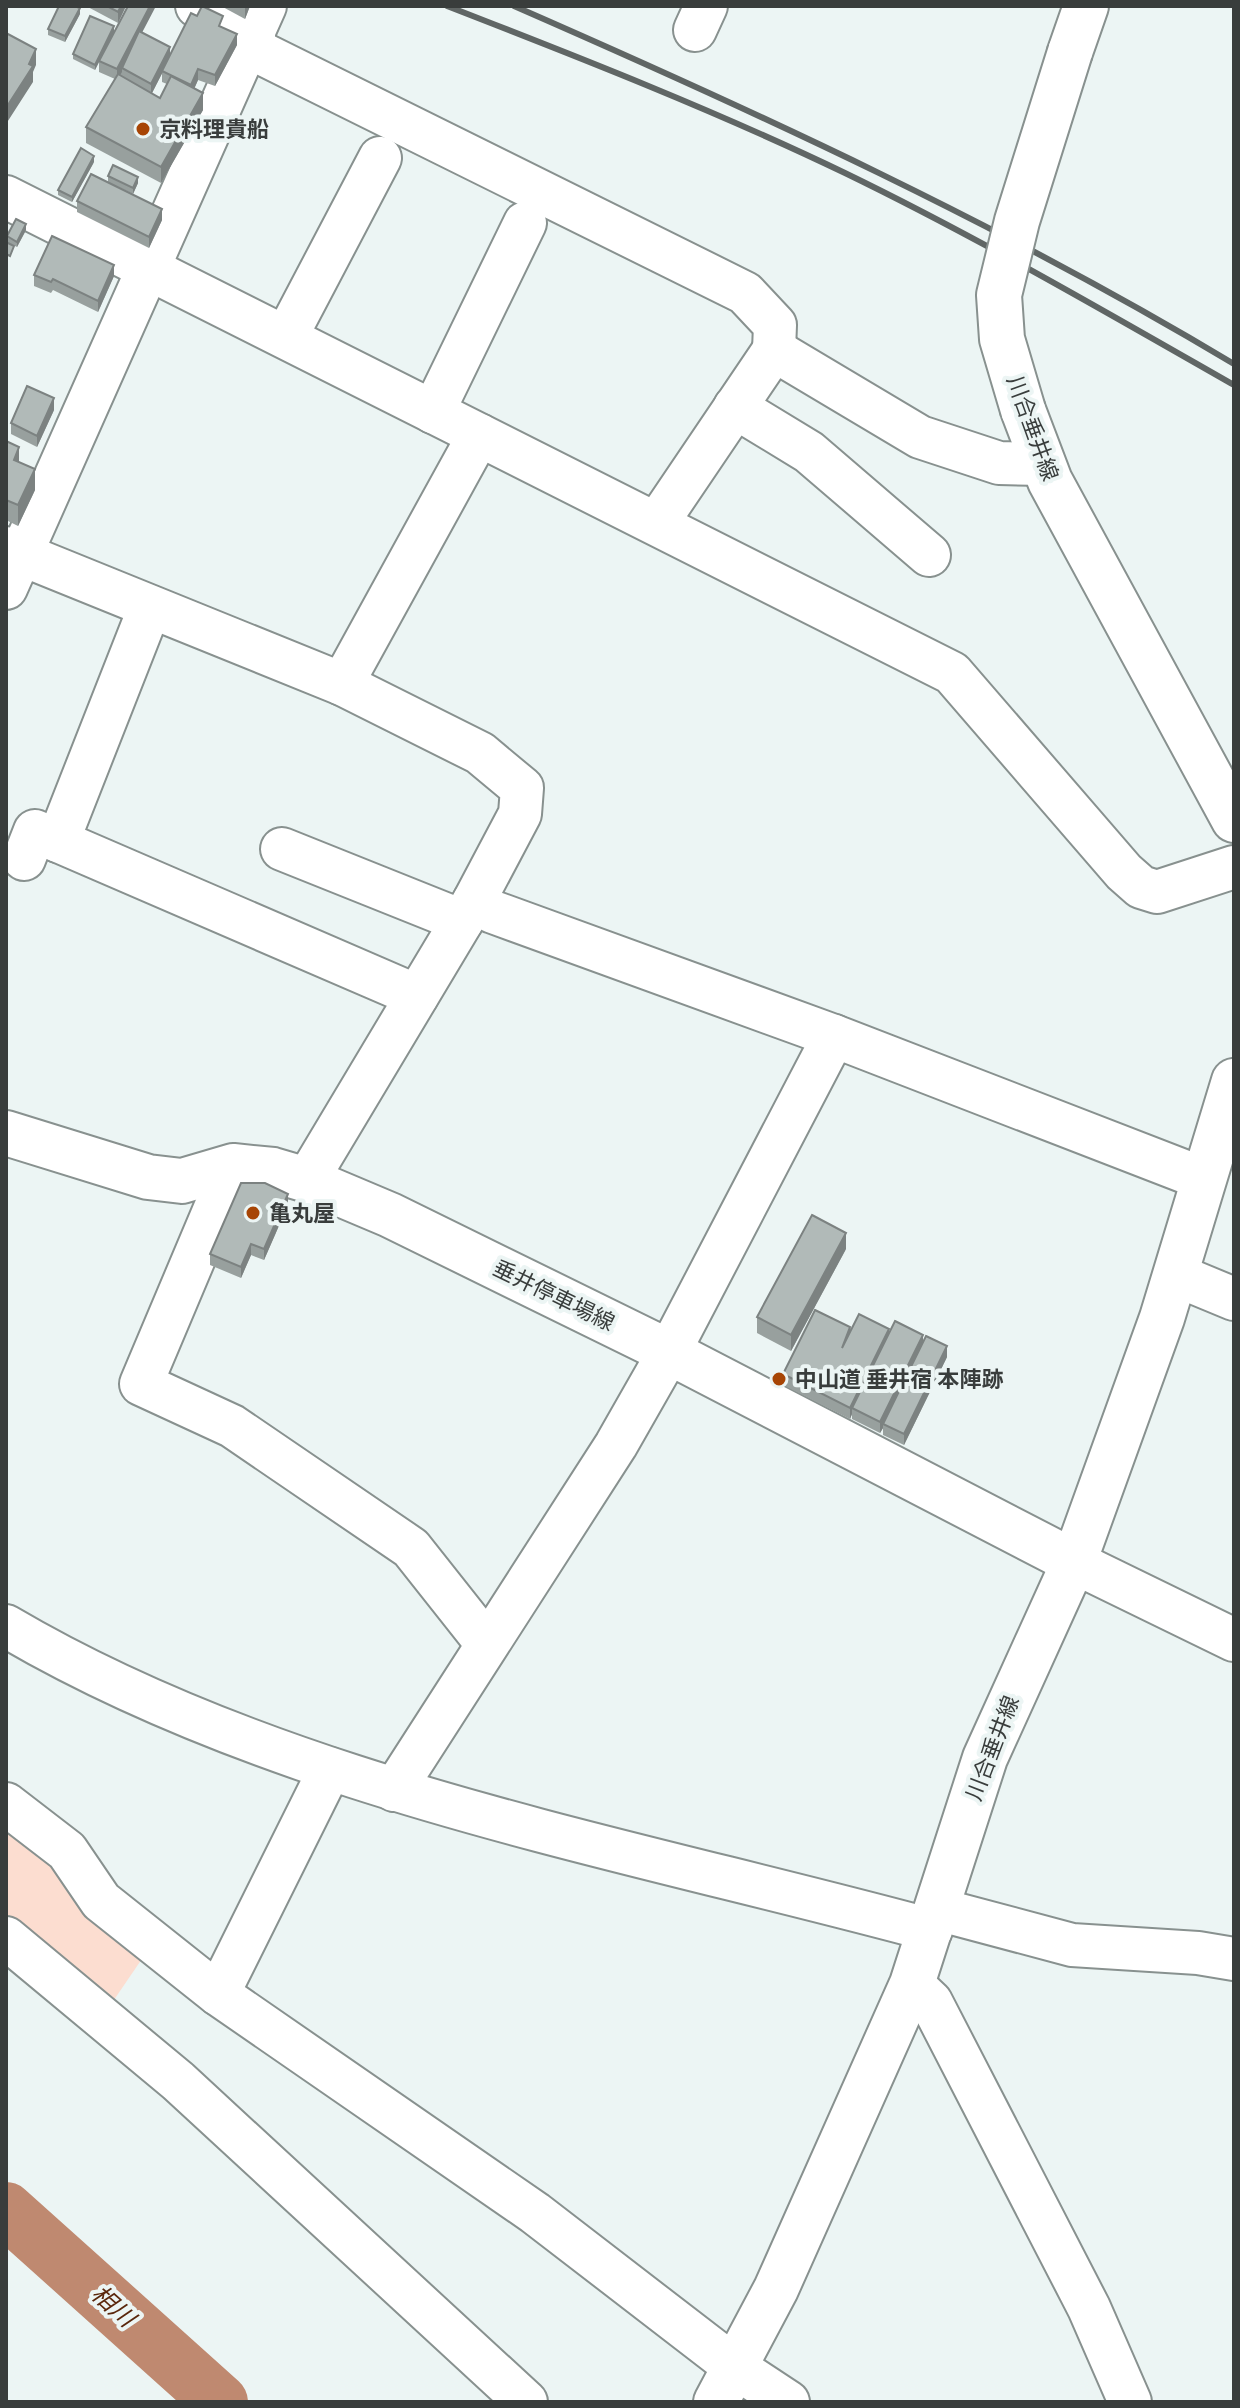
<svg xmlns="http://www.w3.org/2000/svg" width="1240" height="2408" viewBox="0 0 1240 2408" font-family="Ubuntu,'Noto Sans JP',sans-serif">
<rect width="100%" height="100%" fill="#ecf5f4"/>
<!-- green -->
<polygon fill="#fcddd0" points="6,1815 148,1950 105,2013 6,1930"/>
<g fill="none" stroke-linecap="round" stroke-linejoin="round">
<!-- river -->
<polyline stroke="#bf8970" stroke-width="56" points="6,2210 220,2402"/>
<!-- minor casing -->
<g stroke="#88918f" stroke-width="46">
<g id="minor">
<polyline points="197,6 254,36"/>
<polyline points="695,30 706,6"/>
<polyline points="249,47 745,293 775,325 774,350"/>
<polyline points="6,197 952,673 1124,872 1141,887 1157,892 1234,867"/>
<polyline points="286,337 380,158"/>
<polyline points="735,407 809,452 929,555"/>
<polyline points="433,412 525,223"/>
<polyline points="657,523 774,350 920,437 999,463 1044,464"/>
<polyline points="6,548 342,684 480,753 522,788 520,814 474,901 307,1180"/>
<polyline points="6,588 265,6"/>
<polyline points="342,684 479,435"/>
<polyline points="58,841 150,607"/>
<polyline points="282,849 462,921"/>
<polyline points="24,859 35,831 417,996"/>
<polyline points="474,901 493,912 834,1036 1204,1179"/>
<polyline points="233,1166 141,1384 232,1426 411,1548 487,1644"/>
<polyline points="1176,1275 1234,1299"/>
<polyline points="1074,1562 1234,1640"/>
<path d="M6,1626C281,1788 625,1847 931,1930"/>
<polyline points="394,1790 616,1445 669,1352 834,1036"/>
<polyline points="6,1804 67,1851 101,1901 218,1994 535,2213 735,2367 788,2402"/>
<polyline points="937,1909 1072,1945 1198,1953 1234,1959"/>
<polyline points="6,1938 178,2081 526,2402"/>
<polyline points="912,1984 931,2002 1089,2308 1130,2402"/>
<polyline points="218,1994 330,1769"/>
</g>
</g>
<!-- major casing -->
<g stroke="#88918f" stroke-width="48">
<g id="major">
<polyline points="1070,52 1086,6"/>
<polyline points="1023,410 1050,481 1234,820"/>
<polyline points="6,1133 148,1177 182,1181 233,1166 273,1170 307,1180 390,1215 669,1352 1074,1562"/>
<polyline points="716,2402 776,2289 912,1984 985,1758 1074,1562 1162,1318 1234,1081"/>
</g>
</g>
<!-- minor -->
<use href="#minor" stroke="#fff" stroke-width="42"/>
<!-- major -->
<use href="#major" stroke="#fff" stroke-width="44"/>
<!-- rail -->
<g stroke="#606665" stroke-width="6">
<path d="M447,6C581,58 716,111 845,173C977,237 1106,312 1234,385"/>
<path d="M514,6C759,113 1004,226 1234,364"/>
</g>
<!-- major-bridge casing -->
<g stroke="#88918f" stroke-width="48" stroke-linecap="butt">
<polyline id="major-bridge" points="1023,410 1002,339 999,295 1017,221 1070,52"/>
</g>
<!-- major-bridge -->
<use href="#major-bridge" stroke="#fff" stroke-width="44"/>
</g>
<!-- wall -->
<g fill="#98a09e" fill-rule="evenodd">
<polygon points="86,6 126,6 118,23"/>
<polygon points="221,6 250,6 245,19"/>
<polygon points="80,14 65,42 48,35 48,29"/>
<path d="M222,28L237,45L215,86L198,80L194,89L203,110L161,183L86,143V127L115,79L99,72V62L95,70L73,59V54L114,32L103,53L142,33L170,56ZM162,73V82L167,84L160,98L152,93Z"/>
<polygon points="94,162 72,202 58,195 58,190"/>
<polygon points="108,176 138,183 133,194 108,182"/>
<polygon points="77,201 162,220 149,248 77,212"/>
<polygon points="26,230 17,247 7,242 7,236"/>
<polygon points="34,275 114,276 98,312 53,290 51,293 34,286"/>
<polygon points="54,410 37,447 11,434 11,423"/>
<polygon points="6,441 35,490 18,526 6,520"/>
<polygon points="288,1205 264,1260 251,1255 241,1278 210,1265 210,1254"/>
<polygon points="846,1249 791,1351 757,1333 757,1317"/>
<polygon points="850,1331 889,1334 923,1342 947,1357 904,1445 883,1435 883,1428 880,1433 852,1419 852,1414 850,1419 783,1385 783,1374"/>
</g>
<!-- shaded-wall -->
<g fill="#7c8281">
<polygon points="121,6 126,6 118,23 118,12"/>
<polygon points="150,6 156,6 123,69 122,68 122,72 117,80 117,69"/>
<polygon points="245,6 250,6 245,19"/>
<polygon points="80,8 80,14 65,42 65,36"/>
<polygon points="114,26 114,32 95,70 95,65"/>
<polygon points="237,34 237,45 215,86 215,75"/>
<polygon points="170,47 170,58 151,95 151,84"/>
<polygon points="36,49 36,65 33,72 33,82 6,124 6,108"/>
<polygon points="198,69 198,80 191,96 191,85"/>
<polygon points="203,93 203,110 161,183 161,167"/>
<polygon points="94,156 94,162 72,202 72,197"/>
<polygon points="138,177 138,183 133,194 133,188"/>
<polygon points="162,209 162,220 149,248 149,237"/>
<polygon points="26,224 26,230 17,247 17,242"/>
<polygon points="114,265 114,276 98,312 98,301"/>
<polygon points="54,398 54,410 37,447 37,436"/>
<polygon points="19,447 19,468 14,460"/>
<polygon points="35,469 35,490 18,526 18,505"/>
<polygon points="288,1194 288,1205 264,1260 264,1249"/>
<polygon points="846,1233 846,1249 791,1351 791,1335"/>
<polygon points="251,1244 251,1255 241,1278 241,1267"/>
<polygon points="889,1329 889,1340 852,1408 852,1414 850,1419 850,1408"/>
<polygon points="923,1335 923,1346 883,1424 883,1428 880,1433 880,1422"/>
<polygon points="947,1346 947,1357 904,1445 904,1434"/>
</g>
<!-- building -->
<g fill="#b1bab8" stroke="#7c8281" stroke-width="2">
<polygon points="59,6 74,6 80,8 65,36 48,29"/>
<polygon points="107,6 121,6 118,12"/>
<polygon points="128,6 150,6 117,69 99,61"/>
<polygon points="202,6 223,16 219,26 237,34 215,75 198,69 191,85 162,71 191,13 197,16"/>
<polygon points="90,16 114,26 95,65 73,54"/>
<polygon points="139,31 170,47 151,84 122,68"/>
<polygon points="6,33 36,49 29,64 33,66 6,108"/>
<polygon points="118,74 160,98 171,76 203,93 161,167 86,127"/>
<polygon points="81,148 94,156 72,197 58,190"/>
<polygon points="113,165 138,177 133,188 108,176"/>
<polygon points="91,174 162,209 149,237 77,201"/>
<polygon points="16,219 26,224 17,242 7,236"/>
<polygon points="52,236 114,265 98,301 53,279 51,282 34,275"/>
<polygon points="6,242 14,246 10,256 6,254"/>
<polygon points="27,386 54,398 37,436 11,423"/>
<polygon points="6,441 19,447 14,460 35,469 18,505 6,500"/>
<polygon points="241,1183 265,1183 288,1194 264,1249 251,1244 241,1267 210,1254"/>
<polygon points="812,1215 846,1233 791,1335 757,1317"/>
<polygon points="815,1310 850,1327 842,1348 859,1314 889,1329 850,1408 783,1374"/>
<polygon points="895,1321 923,1335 880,1422 852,1408"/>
<polygon points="926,1336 947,1346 904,1434 883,1424"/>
</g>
<!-- markers -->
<g fill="#a74505" stroke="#ecf5f4" stroke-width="3">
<circle cx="143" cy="129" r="8"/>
<circle cx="253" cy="1213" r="8"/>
<circle cx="779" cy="1379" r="8"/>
</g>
<g text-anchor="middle" stroke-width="8" stroke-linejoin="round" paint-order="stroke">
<!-- poi labels -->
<g font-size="22" font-weight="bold" fill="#393d3c" stroke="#ecf5f4" text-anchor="start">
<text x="159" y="137">京料理貴船</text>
<text x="269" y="1221">亀丸屋</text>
<text x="795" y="1387">中山道 垂井宿 本陣跡</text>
</g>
<!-- street labels -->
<g font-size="22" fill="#393d3c" stroke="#ecf5f4">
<text transform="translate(1033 428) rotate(70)" y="8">川合垂井線</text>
<text transform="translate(554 1295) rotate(26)" y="8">垂井停車場線</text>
<text transform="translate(992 1748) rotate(-69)" y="8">川合垂井線</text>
</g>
<!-- water labels -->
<g font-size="24" font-style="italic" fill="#5a270c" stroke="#ecf5f4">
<text transform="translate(113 2306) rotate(42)" y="8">相川</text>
</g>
</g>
<!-- border -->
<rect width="1240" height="2408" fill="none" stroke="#393d3c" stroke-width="16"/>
</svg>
